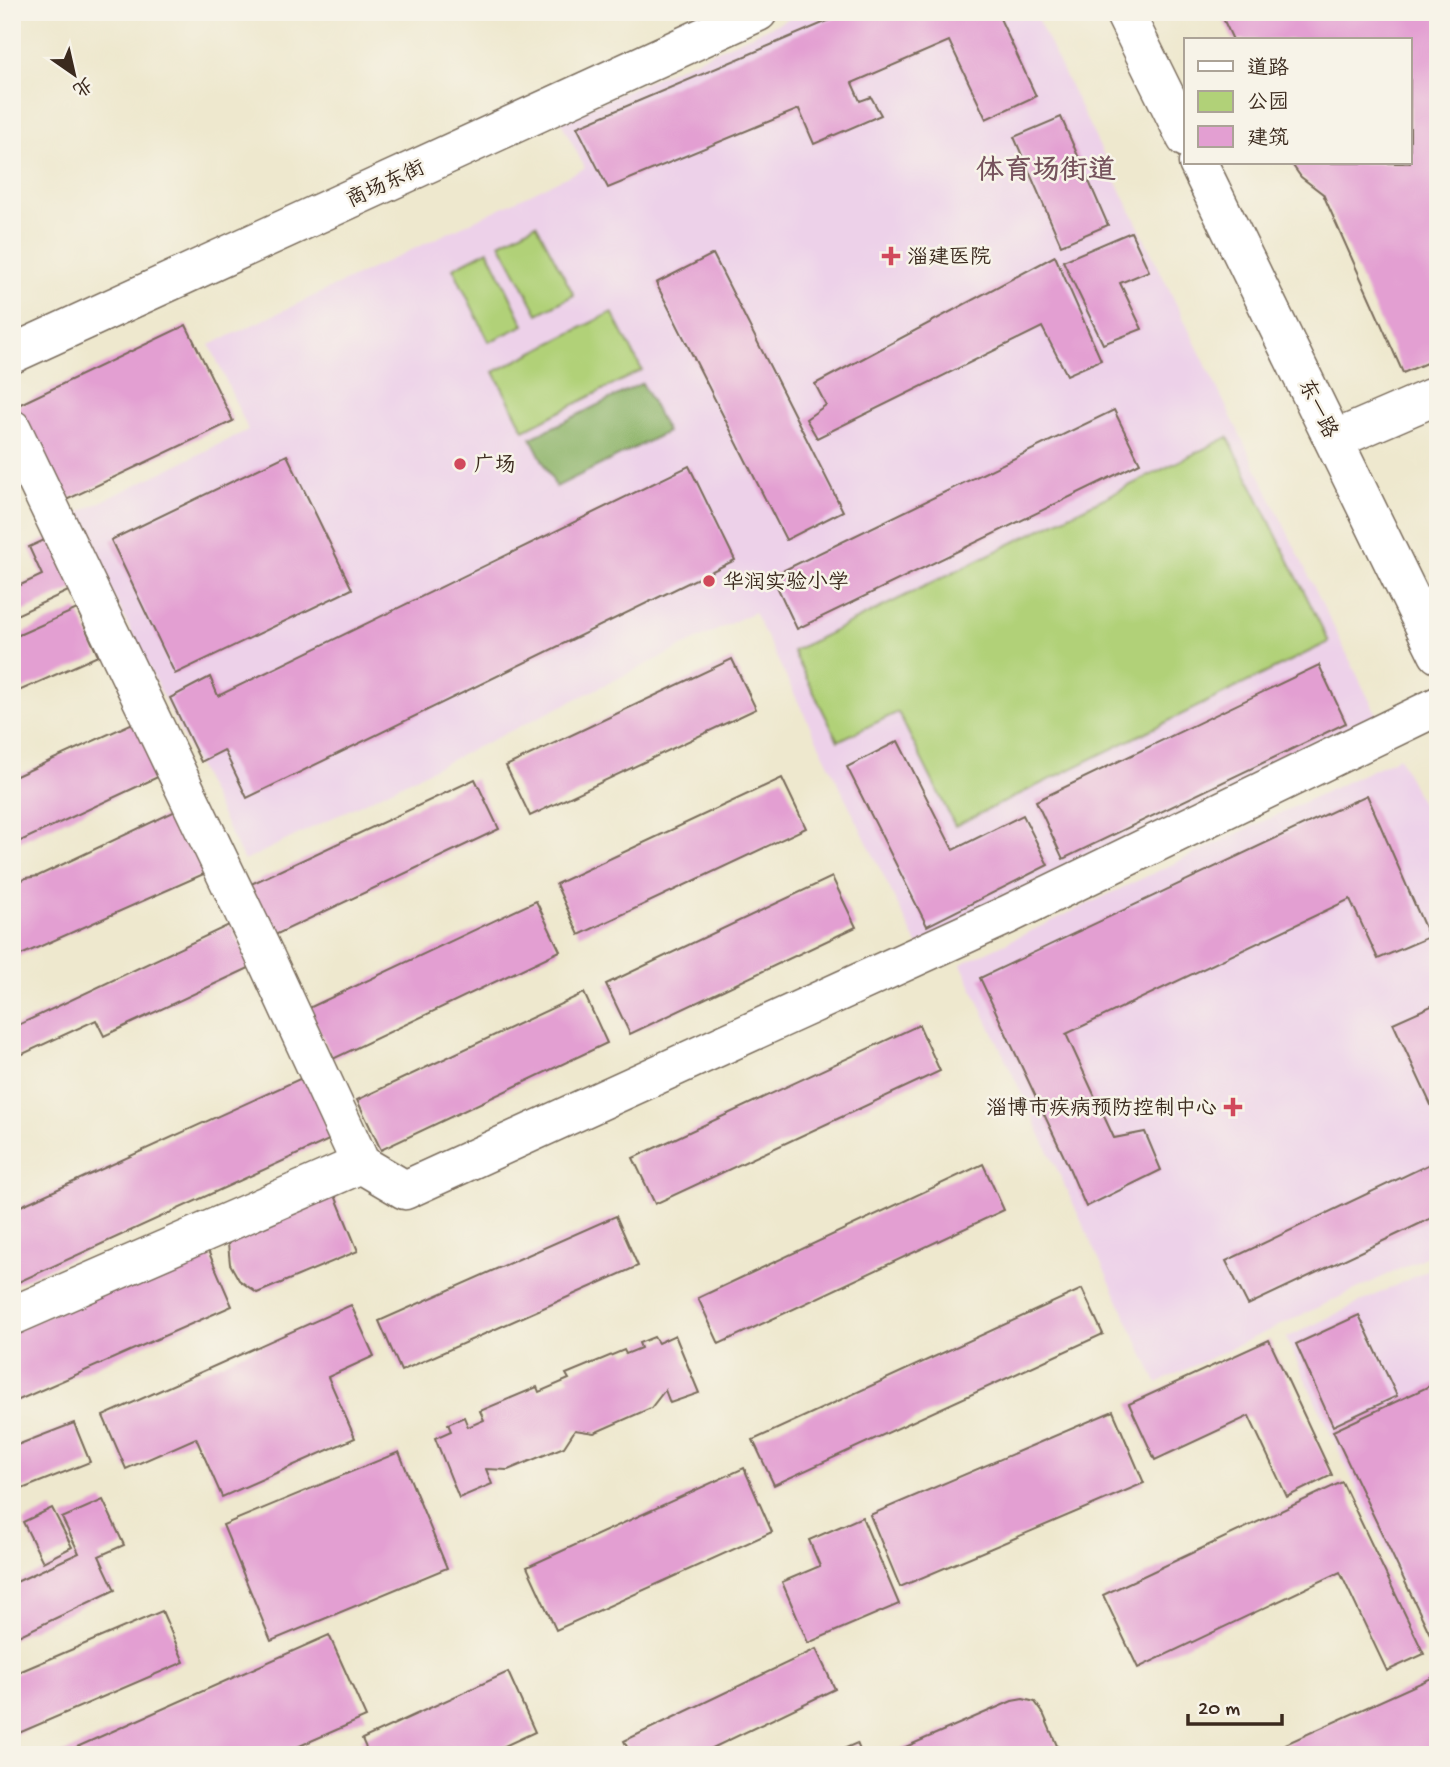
<svg xmlns="http://www.w3.org/2000/svg" width="1450" height="1767" viewBox="0 0 1450 1767" font-family="'Gochi Hand','LXGW WenKai TC',sans-serif">
<rect width="100%" height="100%" fill="#f7f3e8"/>
<filter id="ink" filterUnits="userSpaceOnUse"><feTurbulence type="fractalNoise" baseFrequency=".0143" numOctaves="2"/><feDisplacementMap in="SourceGraphic" scale="14" xChannelSelector="R" yChannelSelector="G"/><feConvolveMatrix kernelMatrix="1 2 1 2 8 2 1 2 1" color-interpolation-filters="sRGB"/></filter>
<filter id="wash" filterUnits="userSpaceOnUse"><feTurbulence type="fractalNoise" baseFrequency=".00686" numOctaves="4" result="noise"/><feDisplacementMap in="SourceGraphic" scale="28" xChannelSelector="R" yChannelSelector="G"/><feGaussianBlur stdDeviation="1.57" result="paint"/><feColorMatrix in="noise" values="0 0 0 0 0 0 0 0 0 0 0 0 0 0 0 0 0 1.4 0 .05"/><feComposite in="paint" operator="in"/></filter>
<g filter="url(#wash)">
<rect width="100%" height="100%" fill="#eee8ce"/>
<!-- built -->
<g fill="#edd1e9">
<polygon points="804,12 1034,12 1379,720 918,946 754,612 244,861 74,515 248,430 210,345 585,168 560,120"/>
<polygon points="1399,757 1438,839 1438,1251 1157,1383 961,964"/>
<polygon points="1438,1265 1438,1662 1286,1338"/>
</g>
<!-- green -->
<g fill="#b1d178" stroke="#767e4b" stroke-width="2">
<polygon points="536,224 574,295 538,314 500,243"/>
<polygon points="488,250 524,325 489,342 453,268"/>
<polygon points="612,312 642,370 524,430 494,372"/>
<polygon points="1228,437 1329,642 955,826 898,712 838,741 793,651"/>
</g>
<!-- forest -->
<polygon fill="#8cb368" stroke="#646e43" stroke-width="2" points="642,383 667,432 556,487 531,438"/>
<g id="blocks">
<!-- building -->
<g fill="#e39fd2">
<polygon points="849,12 997,12 1036,96 986,119 949,41 852,83 860,101 871,97 881,115 814,144 799,109 608,188 577,127"/>
<polygon points="1220,12 1438,12 1438,358 1403,373 1323,194 1301,177 1291,163 1410,163 1410,40 1233,40"/>
<polygon points="1061,117 1108,225 1061,245 1014,137"/>
<polygon points="1131,232 1149,271 1120,283 1142,329 1103,344 1063,261"/>
<polygon points="713,254 843,511 786,540 656,283"/>
<polygon points="1055,256 1101,360 1067,375 1042,327 817,438 806,419 826,405 815,384"/>
<polygon points="186,325 233,421 60,503 14,407"/>
<polygon points="1114,410 1140,463 797,629 772,576"/>
<polygon points="287,455 352,589 175,674 111,540"/>
<polygon points="689,466 735,560 247,798 224,750 201,762 170,698 210,677 218,696"/>
<polygon points="53,536 77,587 12,617 12,589 42,575 29,547"/>
<polygon points="77,609 98,656 12,694 12,638"/>
<polygon points="732,659 756,709 530,816 506,766"/>
<polygon points="1319,665 1346,723 1063,859 1036,801"/>
<polygon points="135,722 160,776 12,845 12,778"/>
<polygon points="898,741 953,850 1023,815 1048,865 927,926 847,767"/>
<polygon points="782,778 806,828 579,935 556,884"/>
<polygon points="475,779 499,829 273,936 249,885"/>
<polygon points="1367,795 1429,937 1378,959 1350,899 1066,1034 1114,1138 1145,1132 1161,1170 1086,1207 1066,1161 980,978"/>
<polygon points="186,806 215,869 12,959 12,885 26,878 38,876"/>
<polygon points="832,877 856,927 630,1034 606,984"/>
<polygon points="536,901 560,951 333,1059 309,1008"/>
<polygon points="231,924 251,967 104,1036 96,1020 12,1059 12,1028"/>
<polygon points="584,993 607,1043 381,1150 357,1100"/>
<polygon points="1438,1003 1438,1120 1393,1023"/>
<polygon points="919,1025 940,1071 655,1204 633,1158"/>
<polygon points="315,1072 342,1134 12,1285 12,1210"/>
<polygon points="1438,1160 1438,1215 1248,1305 1226,1261"/>
<polygon points="983,1164 1004,1210 719,1344 698,1298"/>
<polygon points="332,1188 358,1251 257,1293 239,1280 230,1264 228,1244 241,1228"/>
<polygon points="616,1216 638,1266 401,1371 379,1321"/>
<polygon points="206,1246 232,1306 12,1403 12,1331"/>
<polygon points="1082,1289 1103,1334 774,1485 753,1440"/>
<polygon points="351,1305 374,1356 328,1377 355,1438 222,1497 196,1438 126,1469 103,1416"/>
<polygon points="1359,1315 1397,1396 1333,1426 1296,1344"/>
<polygon points="675,1335 699,1393 670,1403 665,1390 651,1408 594,1433 575,1430 564,1447 508,1470 486,1469 492,1484 459,1498 435,1438 451,1431 448,1424 464,1417 468,1427 484,1420 480,1411 537,1387 539,1392 569,1379 566,1374 624,1350 626,1354 641,1348 639,1343 654,1337 658,1343"/>
<polygon points="1269,1340 1332,1475 1287,1497 1249,1416 1155,1460 1129,1404"/>
<polygon points="1438,1382 1438,1651 1333,1431"/>
<polygon points="1113,1411 1144,1483 900,1587 870,1515"/>
<polygon points="74,1423 90,1462 12,1493 12,1447"/>
<polygon points="399,1452 447,1568 271,1641 223,1525"/>
<polygon points="744,1468 772,1532 556,1630 527,1567"/>
<polygon points="1342,1482 1424,1654 1387,1671 1340,1572 1138,1668 1103,1595"/>
<polygon points="103,1500 124,1545 99,1556 115,1590 12,1639 12,1584 79,1553 62,1518"/>
<polygon points="52,1508 72,1547 43,1562 23,1522"/>
<polygon points="862,1517 899,1604 808,1643 782,1582 820,1566 809,1540"/>
<polygon points="162,1611 184,1662 12,1736 12,1675"/>
<polygon points="329,1635 366,1717 279,1755 59,1755"/>
<polygon points="816,1649 835,1689 698,1755 631,1755 624,1741"/>
<polygon points="508,1672 535,1732 485,1755 369,1755 362,1739"/>
<polygon points="1438,1675 1438,1749 1426,1755 1261,1755"/>
<polygon points="1023,1699 1035,1702 1043,1713 1061,1755 887,1755 1012,1701"/>
<polygon points="857,1743 862,1755 830,1755"/>
</g>
</g>
</g>
<g filter="url(#ink)">
<use href="#blocks" fill-opacity="0" stroke="#7a6c5c" stroke-width="2"/>
<g fill="none" stroke-linecap="round" stroke-linejoin="round">
<!-- minor casing -->
<g stroke="#7a6c5c" stroke-width="41">
<g id="minor">
<polyline points="1124,12 1186,138"/>
<polyline points="1198,163 1438,654"/>
<polyline points="12,354 758,12"/>
<polyline points="12,429 262,950 361,1164 405,1190 1007,915 1438,706"/>
<polyline points="1334,440 1438,395"/>
<polyline points="12,1316 361,1164"/>
</g>
</g>
<!-- minor -->
<use href="#minor" stroke="#fff" stroke-width="38"/>
</g>
</g>
<!-- markers -->
<g fill="#d1495b" stroke="#f7f3e8" stroke-width="2.5">
<path d="M887.5 245.5h7v7h7v7h-7v7h-7v-7h-7v-7h7z"/>
<circle cx="460" cy="464" r="7"/>
<circle cx="709" cy="581" r="7"/>
<path d="M1229.5 1096.5h7v7h7v7h-7v7h-7v-7h-7v-7h7z"/>
</g>
<g text-anchor="middle" stroke-width="5" stroke-linejoin="round" paint-order="stroke">
<!-- street labels -->
<g font-size="21" fill="#3b2a1e" stroke="#f7f3e8">
<text transform="translate(385 183) rotate(-25)" y="7">商场东街</text>
<text transform="translate(1319 408) rotate(64)" y="7">东一路</text>
</g>
<!-- poi labels -->
<g font-size="21" fill="#3b2a1e" stroke="#f7f3e8" text-anchor="start">
<text x="907" y="263">淄建医院</text>
<text x="474" y="471">广场</text>
<text x="723" y="588">华润实验小学</text>
<text x="1217" y="1114" text-anchor="end">淄博市疾病预防控制中心</text>
</g>
<!-- district labels -->
<g font-size="28" font-weight="bold" fill="#76535d" stroke="#f7f3e8">
<text x="1046" y="178">体育场街道</text>
</g>
</g>
<!-- margin -->
<rect width="1450" height="1767" fill="none" stroke="#f7f3e8" stroke-width="42"/>
<!-- legend -->
<rect x="1184" y="38" width="228" height="126" fill="#f7f3e8" stroke="#aca397" stroke-width="2"/>
<rect x="1198" y="61" width="35" height="10" fill="#ffffff" stroke="#aca397" stroke-width="2"/>
<text x="1247" y="74" font-size="21" fill="#3b2a1e">道路</text>
<rect x="1198" y="91" width="35" height="21" fill="#b1d178" stroke="#aca397" stroke-width="2"/>
<text x="1247" y="108" font-size="21" fill="#3b2a1e">公园</text>
<rect x="1198" y="126" width="35" height="21" fill="#e39fd2" stroke="#aca397" stroke-width="2"/>
<text x="1247" y="144" font-size="21" fill="#3b2a1e">建筑</text>
<!-- north arrow -->
<g transform="translate(74 74) rotate(146)" stroke="#f7f3e8" stroke-width="5" paint-order="stroke">
<path d="M0-5L12 26L0 18L-12 26Z" fill="#3b2a1e"/>
<text y="-10" font-size="19" font-weight="bold" text-anchor="middle" fill="#3b2a1e">北</text>
</g>
<!-- scale -->
<path d="M1188 1714v10h94v-10" fill="none" stroke="#3b2a1e" stroke-width="3.5"/>
<text x="1198" y="1714" font-size="21" fill="#3b2a1e" stroke="#f7f3e8" stroke-width="5" paint-order="stroke">20 m</text>
</svg>
